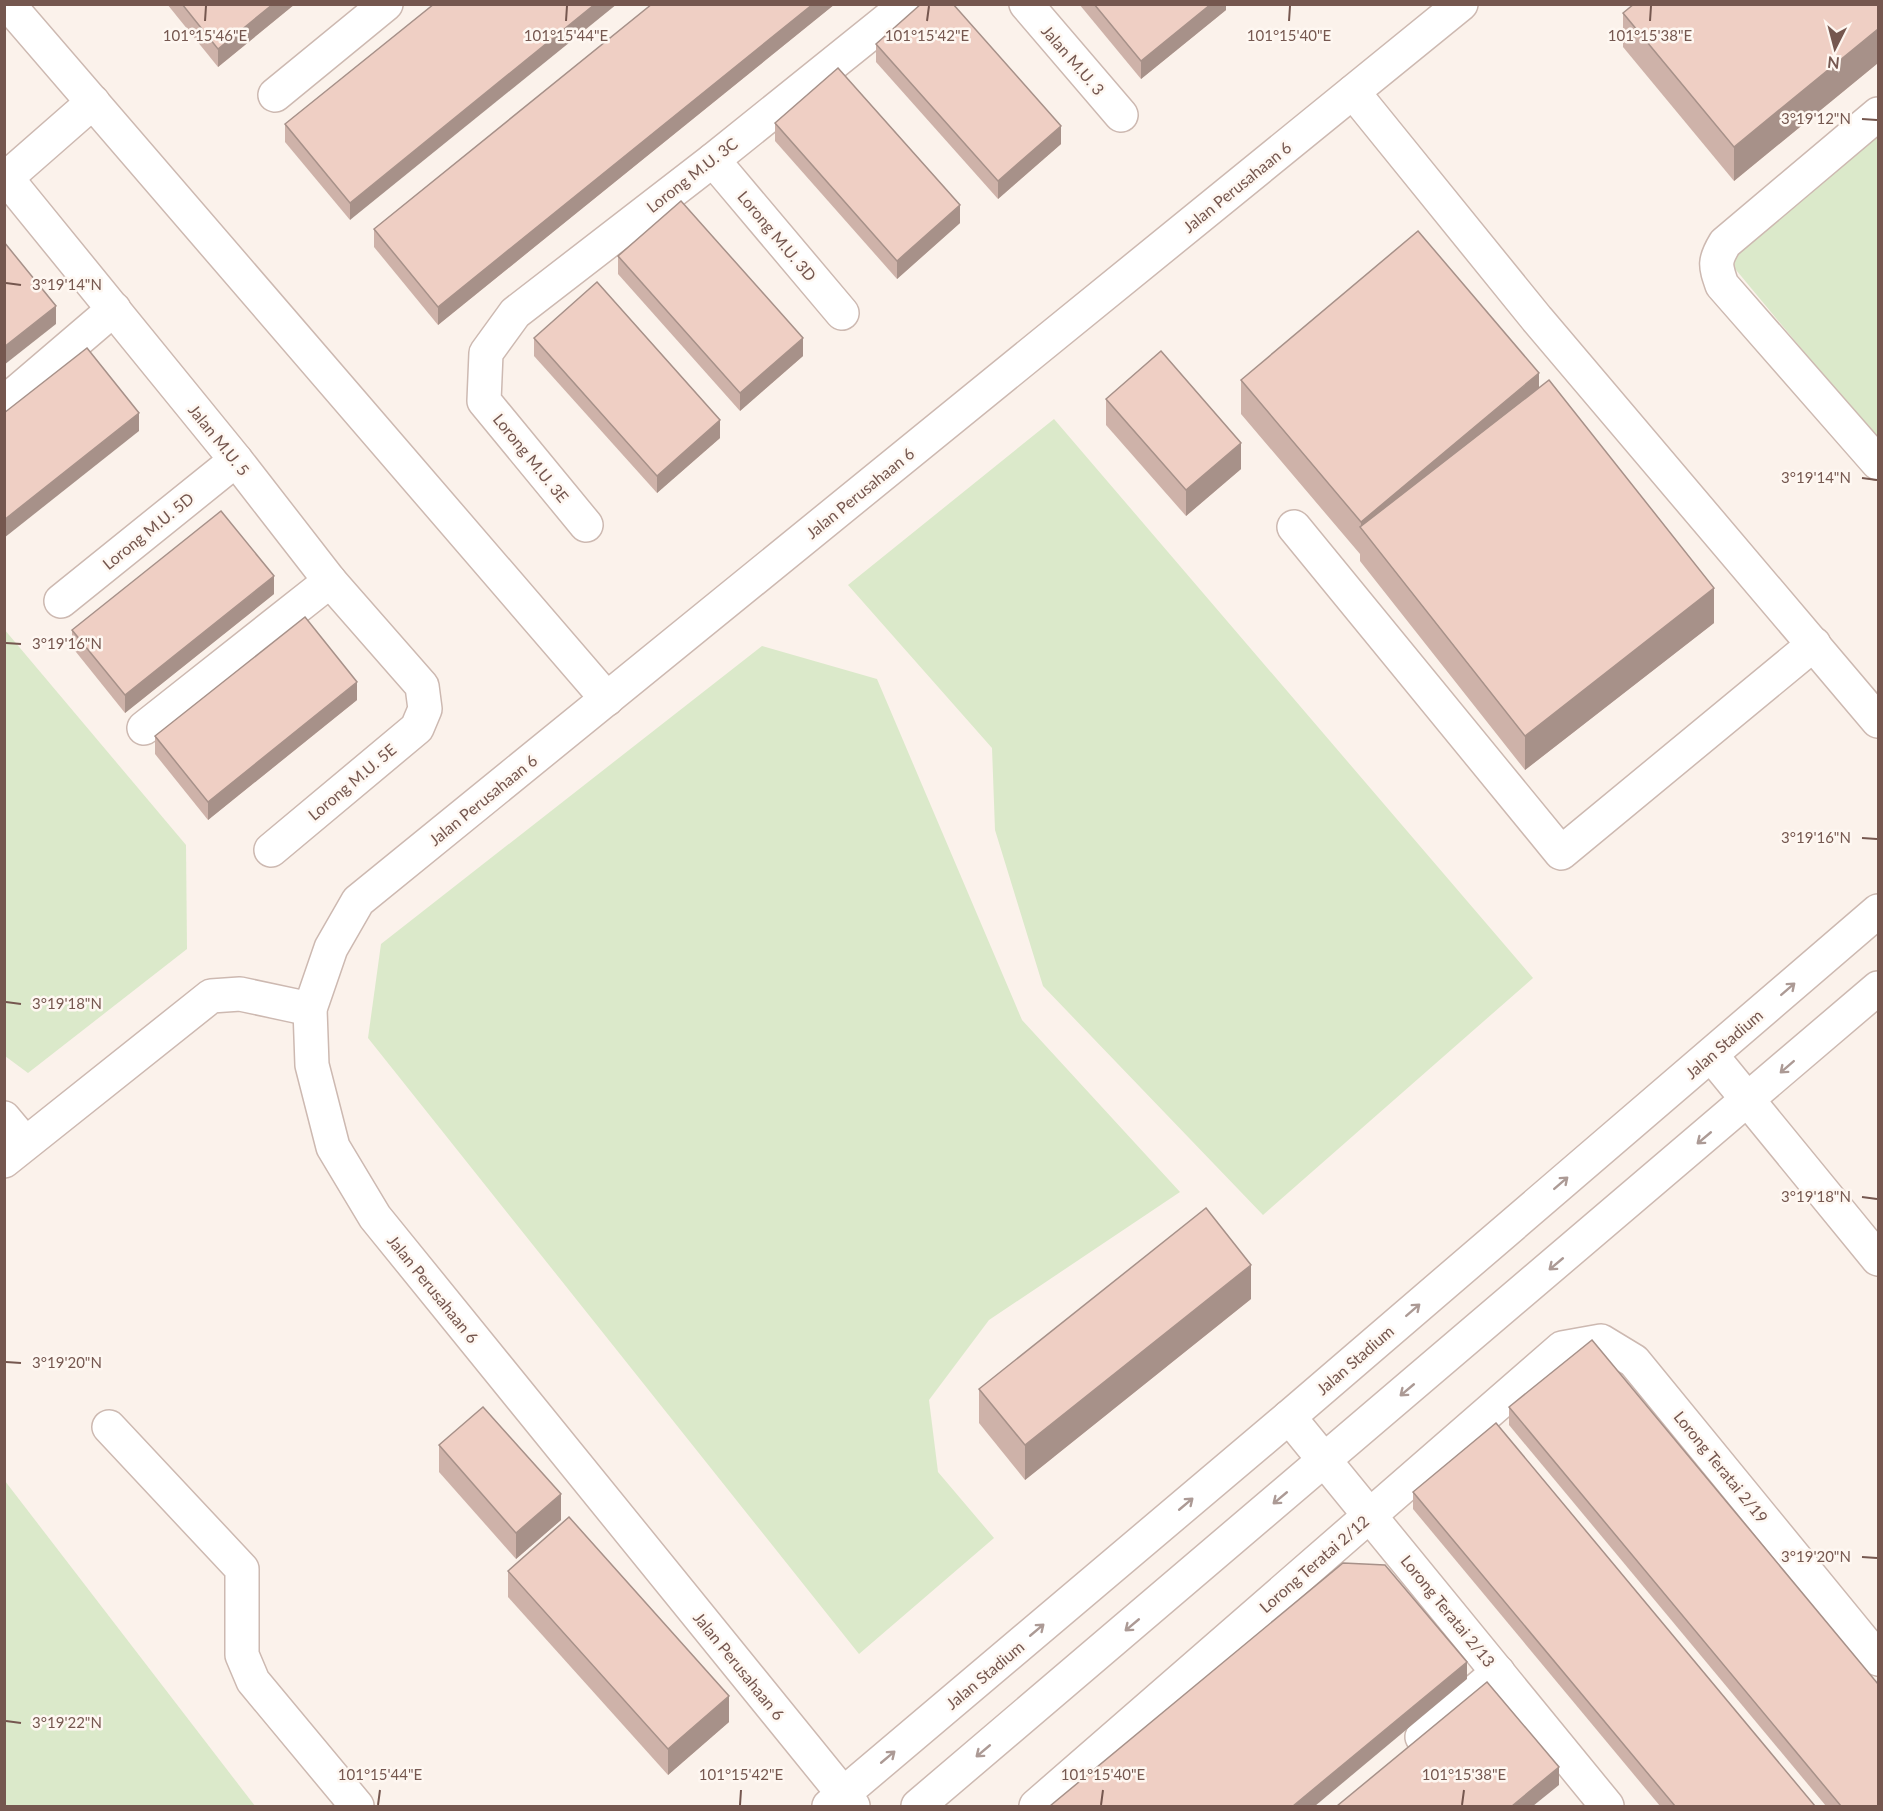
<svg xmlns="http://www.w3.org/2000/svg" width="1883" height="1811" viewBox="0 0 1883 1811" font-family="Lato,sans-serif">
<rect width="100%" height="100%" fill="#fbf2eb"/>
<!-- green -->
<g fill="#dbe9ca">
<polygon points="1878,125 1878,441 1722,253"/>
<polygon points="1054,419 1533,978 1263,1215 1043,986 995,830 992,748 848,585"/>
<polygon points="4,629 186,845 187,949 28,1073 5,1056"/>
<polygon points="762,646 877,679 1022,1020 1180,1192 989,1320 929,1400 938,1472 994,1538 859,1654 368,1038 381,944"/>
<polygon points="4,1481 5,1481 255,1806 5,1806"/>
</g>
<g fill="none" stroke-linecap="round" stroke-linejoin="round">
<!-- minor casing -->
<g stroke="#cdb9b1" stroke-width="36">
<g id="minor">
<polyline points="8,4 607,699"/>
<polyline points="1026,4 1121,115"/>
<polyline points="1353,92 1537,319 1878,721"/>
<polyline points="275,95 386,4"/>
<path d="M1878,114L1725,243C1714,261 1715,265 1722,285L1878,463"/>
<polyline points="713,160 842,313"/>
<polyline points="4,175 236,460 330,581 422,686 425,709 417,728 271,850"/>
<polyline points="4,180 93,102"/>
<polyline points="4,403 114,309"/>
<polyline points="586,525 484,401 486,353 515,313 713,160 907,4"/>
<polyline points="1294,527 1561,853 1814,644"/>
<polyline points="61,601 236,460"/>
<polyline points="144,728 330,581"/>
<polyline points="1711,1055 1878,1259"/>
<polyline points="4,1118 25,1143"/>
<polyline points="4,1161 211,996 240,994 310,1009"/>
<polyline points="1289,1417 1607,1806"/>
<polyline points="109,1427 242,1569 242,1655 253,1681 357,1806"/>
<polyline points="1422,1737 1498,1672"/>
<polyline points="829,1806 1289,1417 1878,911"/>
<polyline points="853,1806 375,1217 333,1147 312,1065 310,1009 331,948 358,901 1461,4"/>
<polyline points="918,1806 1878,988"/>
<polyline points="1036,1806 1562,1348 1601,1341 1634,1361 1878,1659"/>
</g>
</g>
<!-- minor -->
<use href="#minor" stroke="#fff" stroke-width="33"/>
</g>
<!-- wall -->
<g fill="#ceb2a9">
<polygon points="167,4 295,4 218,67"/>
<polygon points="434,4 350,220 285,142 285,124"/>
<polygon points="652,4 835,4 438,325 374,247 374,229"/>
<polygon points="1079,4 1226,4 1226,10 1141,79"/>
<polygon points="1878,4 1878,63 1734,181 1623,47 1623,13"/>
<polygon points="876,44 1061,144 998,199 876,62"/>
<polygon points="775,123 960,223 897,279 775,141"/>
<polygon points="618,256 803,356 740,411 618,274"/>
<polygon points="534,338 720,438 657,493 534,356"/>
<polygon points="1241,380 1539,388 1714,623 1525,770 1360,561 1360,554 1241,414"/>
<polygon points="1106,399 1241,469 1186,516 1106,425"/>
<polygon points="274,594 125,713 72,647 72,630"/>
<polygon points="357,700 208,820 155,754 155,736"/>
<polygon points="1251,1299 1025,1480 979,1423 979,1389"/>
<polygon points="1509,1407 1878,1806 1826,1806 1509,1425"/>
<polygon points="439,1445 561,1520 516,1559 439,1472"/>
<polygon points="1413,1492 1815,1806 1660,1806 1413,1509"/>
<polygon points="508,1571 729,1722 668,1775 508,1597"/>
</g>
<!-- shaded-wall -->
<g fill="#a79189">
<polygon points="273,4 295,4 218,67 218,49"/>
<polygon points="595,4 617,4 350,220 350,203"/>
<polygon points="813,4 835,4 438,325 438,307"/>
<polygon points="1211,4 1226,4 1226,10 1141,79 1141,61"/>
<polygon points="1878,29 1878,63 1734,181 1734,147"/>
<polygon points="1061,126 1061,144 998,199 998,181"/>
<polygon points="960,205 960,223 897,279 897,261"/>
<polygon points="56,306 56,324 4,365 4,347"/>
<polygon points="803,338 803,356 740,411 740,393"/>
<polygon points="1539,373 1539,407 1361,528 1361,522"/>
<polygon points="139,413 139,431 4,538 4,520"/>
<polygon points="720,420 720,438 657,493 657,476"/>
<polygon points="1241,443 1241,469 1186,516 1186,490"/>
<polygon points="274,576 274,594 125,713 125,695"/>
<polygon points="1714,588 1714,623 1525,770 1525,736"/>
<polygon points="357,682 357,700 208,820 208,802"/>
<polygon points="1251,1265 1251,1299 1025,1480 1025,1445"/>
<polygon points="561,1494 561,1520 516,1559 516,1533"/>
<polygon points="1467,1662 1467,1679 1315,1806 1293,1806"/>
<polygon points="729,1696 729,1722 668,1775 668,1749"/>
<polygon points="1559,1767 1559,1785 1533,1806 1512,1806"/>
</g>
<!-- building -->
<g fill="#efcfc4" stroke="#a79189" stroke-width="1.5">
<polygon points="182,4 273,4 218,49"/>
<polygon points="434,4 595,4 350,203 285,124"/>
<polygon points="652,4 813,4 438,307 374,229"/>
<polygon points="921,4 953,4 1061,126 998,181 876,44"/>
<polygon points="1094,4 1211,4 1141,61"/>
<polygon points="1634,4 1878,4 1878,29 1734,147 1623,13"/>
<polygon points="838,68 960,205 897,261 775,123"/>
<polygon points="681,201 803,338 740,393 618,256"/>
<polygon points="1418,231 1539,373 1361,522 1241,380"/>
<polygon points="4,242 56,306 4,347"/>
<polygon points="597,282 720,420 657,476 534,338"/>
<polygon points="87,348 139,413 4,520 4,413"/>
<polygon points="1161,351 1241,443 1186,490 1106,399"/>
<polygon points="1549,380 1714,588 1525,736 1360,527"/>
<polygon points="221,511 274,576 125,695 72,630"/>
<polygon points="305,617 357,682 208,802 155,736"/>
<polygon points="1206,1208 1251,1265 1025,1445 979,1389"/>
<polygon points="1592,1340 1878,1684 1878,1806 1841,1806 1509,1407"/>
<polygon points="483,1407 561,1494 516,1533 439,1445"/>
<polygon points="1496,1423 1815,1806 1675,1806 1413,1492"/>
<polygon points="569,1517 729,1696 668,1749 508,1571"/>
<polygon points="1343,1563 1385,1565 1467,1662 1293,1806 1050,1806"/>
<polygon points="1487,1682 1559,1767 1512,1806 1337,1806"/>
</g>
<!-- one-way arrows -->
<defs><path id="oneway-shaft" d="M-6 0H5M1.5-3L5.5 0L1.5 3" fill="none" stroke-width="1.6" stroke-linecap="round" stroke-linejoin="round" transform="scale(1.5)"/></defs>
<g stroke="#ac9a95">
<use href="#oneway-shaft" transform="translate(1788 989) rotate(-41)"/>
<use href="#oneway-shaft" transform="translate(1787 1067) rotate(139)"/>
<use href="#oneway-shaft" transform="translate(1704 1138) rotate(140)"/>
<use href="#oneway-shaft" transform="translate(1561 1183) rotate(-41)"/>
<use href="#oneway-shaft" transform="translate(1556 1264) rotate(140)"/>
<use href="#oneway-shaft" transform="translate(1413 1310) rotate(-41)"/>
<use href="#oneway-shaft" transform="translate(1407 1390) rotate(140)"/>
<use href="#oneway-shaft" transform="translate(1280 1498) rotate(140)"/>
<use href="#oneway-shaft" transform="translate(1186 1504) rotate(-40)"/>
<use href="#oneway-shaft" transform="translate(1132 1625) rotate(140)"/>
<use href="#oneway-shaft" transform="translate(1037 1630) rotate(-40)"/>
<use href="#oneway-shaft" transform="translate(983 1751) rotate(140)"/>
<use href="#oneway-shaft" transform="translate(888 1757) rotate(-40)"/>
</g>
<!-- ticks -->
<path fill="none" stroke="#75574f" stroke-width="2" d="M205,21L206,6M566,21L567,6M927,21L929,6M1289,21L1290,6M1650,21L1651,6M1862,119L1877,120M6,283L21,285M1862,478L1877,480M6,643L21,644M1862,838L1877,839M6,1002L21,1004M1862,1197L1877,1199M6,1362L21,1363M1862,1557L1877,1558M6,1721L21,1723M378,1805L380,1790M740,1805L741,1790M1101,1805L1103,1790M1462,1805L1464,1790"/>
<g text-anchor="middle" stroke-width="5" stroke-linejoin="round" paint-order="stroke">
<!-- street labels -->
<g font-size="16" fill="#75574f" stroke="#fef7f1">
<text transform="translate(1073 60) rotate(49)" y="6">Jalan M.U. 3</text>
<text transform="translate(692 175) rotate(-38)" y="6">Lorong M.U. 3C</text>
<text transform="translate(1237 187) rotate(-39)" y="6">Jalan Perusahaan 6</text>
<text transform="translate(777 236) rotate(50)" y="6">Lorong M.U. 3D</text>
<text transform="translate(219 440) rotate(51)" y="6">Jalan M.U. 5</text>
<text transform="translate(531 458) rotate(51)" y="6">Lorong M.U. 3E</text>
<text transform="translate(860 493) rotate(-39)" y="6">Jalan Perusahaan 6</text>
<text transform="translate(148 531) rotate(-39)" y="6">Lorong M.U. 5D</text>
<text transform="translate(352 782) rotate(-40)" y="6">Lorong M.U. 5E</text>
<text transform="translate(483 800) rotate(-39)" y="6">Jalan Perusahaan 6</text>
<text transform="translate(1724 1044) rotate(-41)" y="6">Jalan Stadium</text>
<text transform="translate(433 1289) rotate(51)" y="6">Jalan Perusahaan 6</text>
<text transform="translate(1355 1360) rotate(-41)" y="6">Jalan Stadium</text>
<text transform="translate(1721 1467) rotate(51)" y="6">Lorong Teratai 2/19</text>
<text transform="translate(1314 1564) rotate(-41)" y="6">Lorong Teratai 2/12</text>
<text transform="translate(1448 1611) rotate(51)" y="6">Lorong Teratai 2/13</text>
<text transform="translate(739 1666) rotate(51)" y="6">Jalan Perusahaan 6</text>
<text transform="translate(985 1675) rotate(-40)" y="6">Jalan Stadium</text>
</g>
</g>
<g font-size="15" text-anchor="middle" fill="#75574f" stroke="#fef7f1" stroke-width="5" stroke-linejoin="round" paint-order="stroke">
<text x="205" y="41">101°15'46"E</text>
<text x="566" y="41">101°15'44"E</text>
<text x="927" y="41">101°15'42"E</text>
<text x="1289" y="41">101°15'40"E</text>
<text x="1650" y="41">101°15'38"E</text>
<text x="1816" y="124">3°19'12"N</text>
<text x="67" y="290">3°19'14"N</text>
<text x="1816" y="483">3°19'14"N</text>
<text x="67" y="649">3°19'16"N</text>
<text x="1816" y="843">3°19'16"N</text>
<text x="67" y="1009">3°19'18"N</text>
<text x="1816" y="1202">3°19'18"N</text>
<text x="67" y="1368">3°19'20"N</text>
<text x="1816" y="1562">3°19'20"N</text>
<text x="67" y="1728">3°19'22"N</text>
<text x="380" y="1780">101°15'44"E</text>
<text x="741" y="1780">101°15'42"E</text>
<text x="1103" y="1780">101°15'40"E</text>
<text x="1464" y="1780">101°15'38"E</text>
</g>
<!-- border -->
<rect width="1883" height="1811" fill="none" stroke="#75574f" stroke-width="12"/>
<!-- north arrow -->
<g transform="translate(1835 48) rotate(186)" stroke="#fef7f1" stroke-width="4.5" paint-order="stroke">
<path d="M0-4.5L10 22L0 15L-10 22Z" fill="#75574f"/>
<text y="-9" font-size="16" font-weight="bold" text-anchor="middle" fill="#75574f">N</text>
</g>
</svg>
